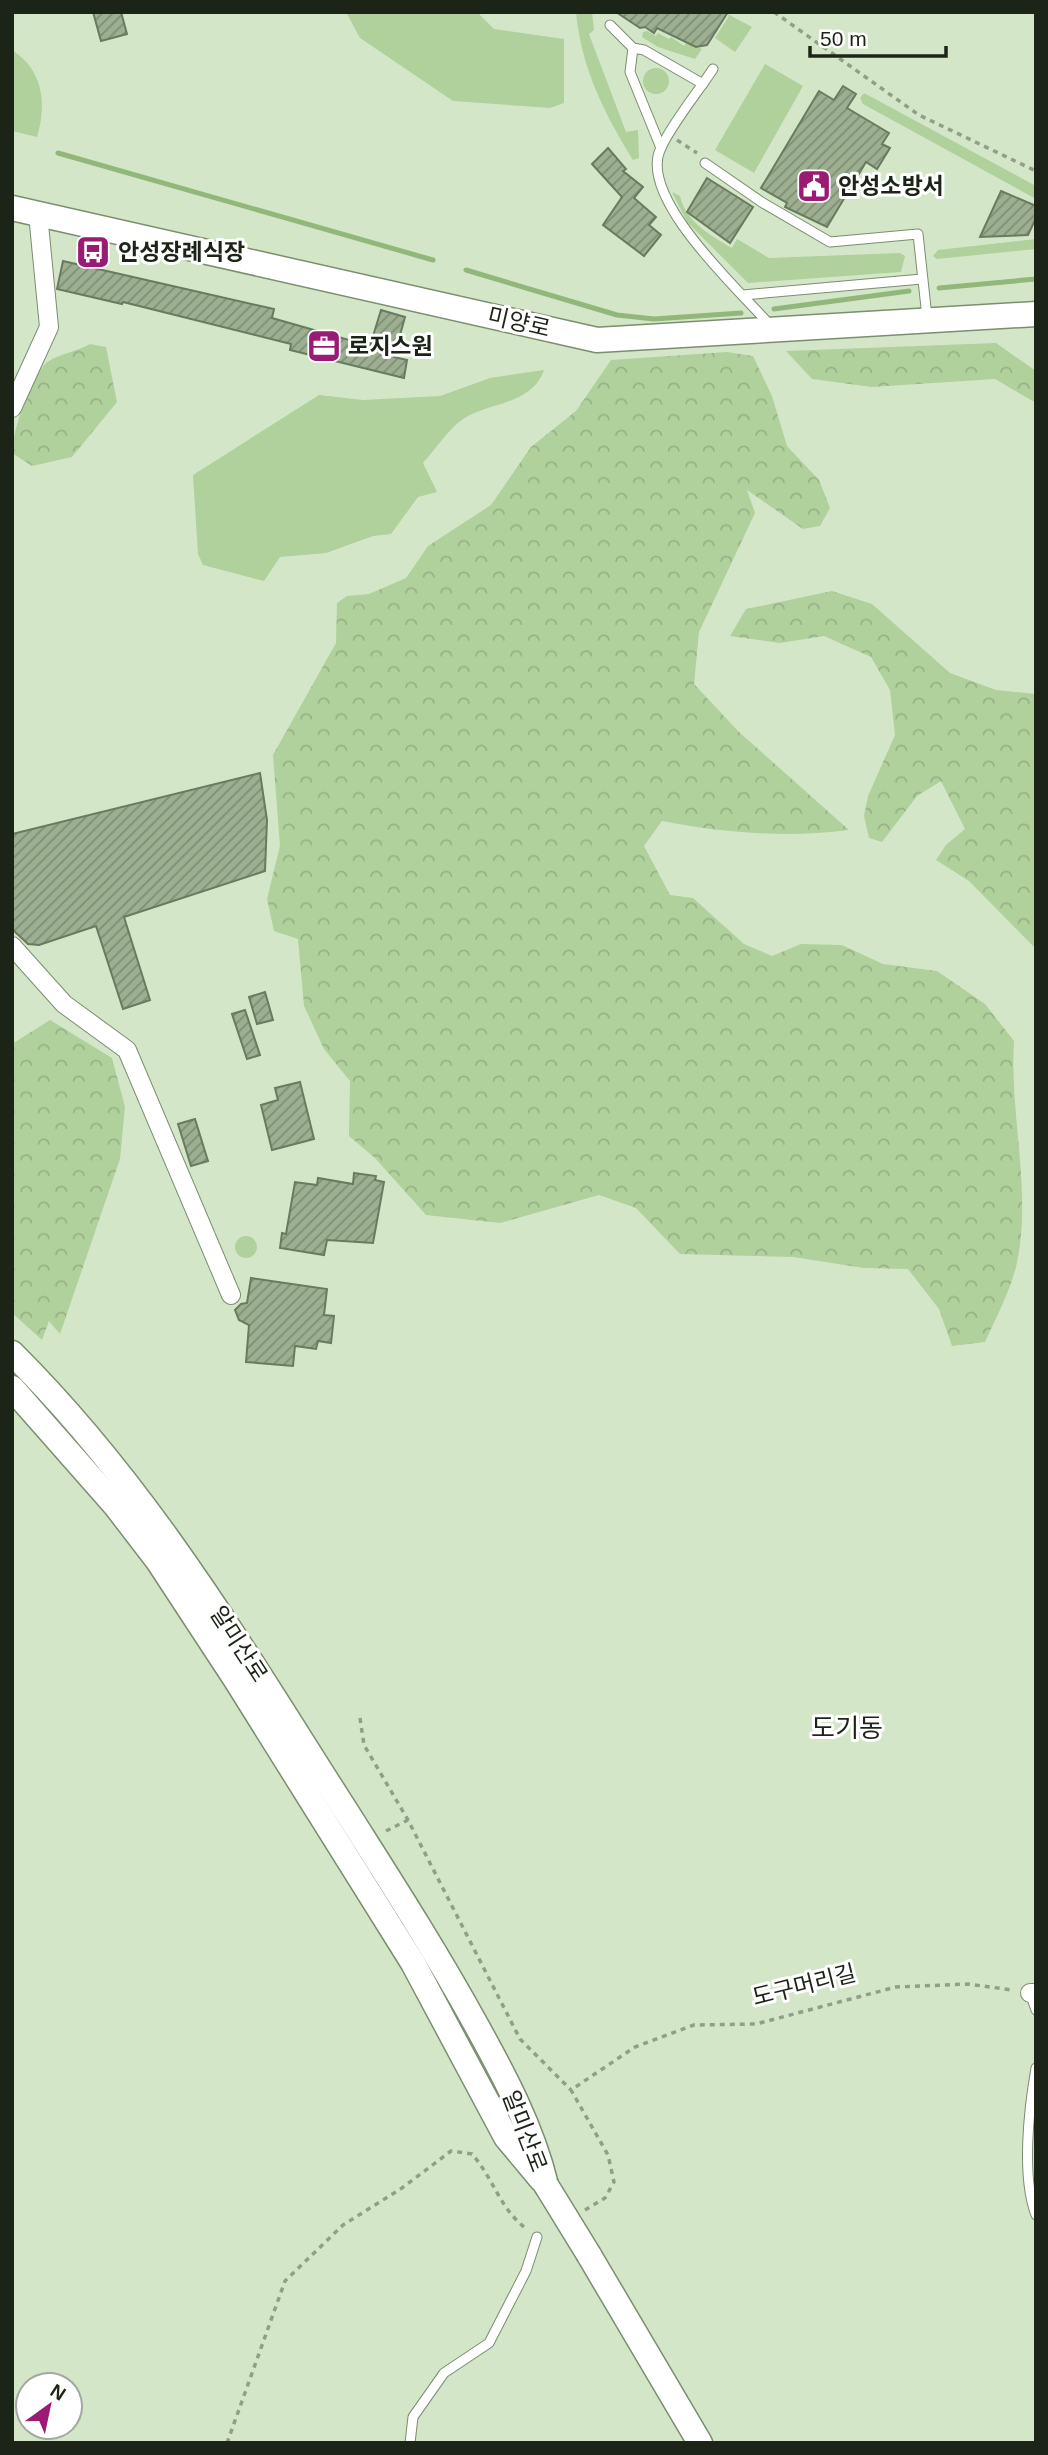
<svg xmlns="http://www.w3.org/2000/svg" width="1048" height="2455" viewBox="0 0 1048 2455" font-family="Helvetica,'Noto Sans KR',sans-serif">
<defs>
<pattern id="forest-crowns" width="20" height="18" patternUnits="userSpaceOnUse" patternTransform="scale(1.75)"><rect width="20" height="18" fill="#b0d09c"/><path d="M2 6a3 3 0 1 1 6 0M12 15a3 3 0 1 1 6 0" fill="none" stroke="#97b286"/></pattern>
<pattern id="building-hatch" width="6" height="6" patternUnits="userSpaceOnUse" patternTransform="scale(1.75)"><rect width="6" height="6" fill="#9caf91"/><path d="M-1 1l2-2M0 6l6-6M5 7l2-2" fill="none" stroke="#7e8e75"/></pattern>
</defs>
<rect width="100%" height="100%" fill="#d3e7c8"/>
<!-- green -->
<g fill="#b0d09c">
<polygon points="346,12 477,12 494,29 564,39 564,103 550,108 453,101 360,38"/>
<path d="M576,12H592L594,30L589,34L626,132L638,130L639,158L633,160C604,113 581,67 576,12Z"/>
<polygon points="724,12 752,27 735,52 715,38 729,16"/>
<polygon points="647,31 656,36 658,33 669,39 671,37 684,46 686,43 702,49 695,59 658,47 642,37 643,32"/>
<path d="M12,50C43,70 47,103 37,137L12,131Z"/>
<polygon points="765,64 803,86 754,173 715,150"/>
<circle cx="656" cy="81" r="13"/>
<polygon points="864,93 1036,186 1036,199 863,104 860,98"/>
<path d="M672,192L680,196C685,221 711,236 732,248L737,239L769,258L900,253L905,256L901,272L748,283L687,222Z"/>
<polygon points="1036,239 1036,249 937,259 933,256 938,250"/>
<path d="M544,370C532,405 489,402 463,419C448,429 435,450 423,463L437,492L418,497L391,534L373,536L326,553L280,557L264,581L203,565L198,554L193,475L319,395L363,400L440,396L490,378Z"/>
<circle cx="246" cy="1247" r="11"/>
</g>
<!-- forest -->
<g fill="url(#forest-crowns)">
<polygon points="996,343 1036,371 1036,403 995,379 872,387 812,379 786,351"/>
<path d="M90,344L106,347L117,402L72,457L32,466L12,453C12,433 32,371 49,361C59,354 76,352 90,344Z"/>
<path d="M727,352L753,356L772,396L787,446L819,480L830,508L820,526L803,529L747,490L755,513L699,632L694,684L739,732L849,830C787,838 723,833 662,821L644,846L670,895L693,898L744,944L772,956L801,944L842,945L883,964L937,971L985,1004L1014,1041C1009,1115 1033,1193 1016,1267C1009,1293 996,1318 985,1342L952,1346L939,1309L908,1269L864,1268L793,1257L680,1254L636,1208L599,1195L500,1223L426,1215L375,1158L349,1136L350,1081L324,1049L304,1006L298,939L274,931L267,899L280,846L273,755L336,643L337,603L347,596L369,594L406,578L428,546L491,505L531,447L576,411L611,360Z"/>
<polygon points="832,591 872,604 950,673 996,690 1036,694 1036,949 969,881 936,860 946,845 965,829 941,781 917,796 882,842 869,838 864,816 868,796 895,735 890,690 871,657 824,636 780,643 730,636 746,609"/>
<polygon points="50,1020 112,1058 125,1107 120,1159 60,1334 49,1321 42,1340 12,1313 12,1044"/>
</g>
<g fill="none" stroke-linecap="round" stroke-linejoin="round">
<!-- stream -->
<g stroke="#92b77a" stroke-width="5">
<polyline points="58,153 433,260"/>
<polyline points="466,270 617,315 654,319 741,313"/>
<polyline points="939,288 1036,279"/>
<polyline points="774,309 909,291"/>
</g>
</g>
<!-- building -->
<g fill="url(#building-hatch)" stroke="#697b5f" stroke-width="2">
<polygon points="93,12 121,12 127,34 101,41"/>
<polygon points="616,12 728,12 707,45 696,47 657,28 654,33 645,27 640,28"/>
<polygon points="843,86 856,94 847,108 889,133 882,144 890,148 877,169 866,162 827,227 785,207 787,203 761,188 819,91 834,100"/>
<polygon points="608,148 626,169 623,171 643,187 634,198 656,217 649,225 661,235 644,256 603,225 622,197 592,164"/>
<polygon points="707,178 753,207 730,243 687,212"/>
<polygon points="1001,191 1036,206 1036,218 1028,235 980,237"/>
<polygon points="63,261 274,309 272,318 370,346 381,310 405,317 394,357 407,360 404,378 290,350 291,344 123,302 122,304 57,289"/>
<polygon points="260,773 267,820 265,871 124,917 150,1000 123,1009 96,926 39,945 28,944 12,929 12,834"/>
<polygon points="265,992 273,1020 257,1024 249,997"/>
<polygon points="245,1010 260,1055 247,1059 232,1014"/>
<polygon points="300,1082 314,1139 272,1150 261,1105 278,1100 275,1088"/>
<polygon points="195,1119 208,1161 191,1166 178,1124"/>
<polygon points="354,1173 376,1176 375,1180 384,1182 373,1243 327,1240 324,1255 280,1248 282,1233 286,1234 295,1182 317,1185 318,1178 353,1184"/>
<polygon points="251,1278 327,1289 324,1315 334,1316 331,1343 318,1341 316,1349 295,1346 293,1366 246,1362 249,1325 239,1320 235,1310 241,1304 247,1303"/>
</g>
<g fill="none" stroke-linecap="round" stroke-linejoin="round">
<!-- lane casing -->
<g stroke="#7b8e70" stroke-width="11">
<g id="lane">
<polyline points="610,25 633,48 644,50 703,84"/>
<polyline points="633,48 630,72 661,148"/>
<path d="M713,69C698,92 670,126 660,150C639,199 740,291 771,326"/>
<polyline points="705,163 763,203 830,242 918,234 927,317"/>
<polyline points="743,295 922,279"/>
<polyline points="1030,1993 1036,2010"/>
<path d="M1036,2068C1029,2108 1021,2176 1036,2215"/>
<polyline points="410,2443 413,2417 444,2373 489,2343 526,2271 537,2237"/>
</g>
</g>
<!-- street casing -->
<g stroke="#7b8e70" stroke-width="20">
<g id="street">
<polyline points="12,408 49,327 38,214"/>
<polyline points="12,946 64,1004 127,1050 231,1295"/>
<polyline points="1030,1993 1036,1993"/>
</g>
</g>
<!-- secondary casing -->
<g stroke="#7b8e70" stroke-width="27">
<g id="secondary">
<polyline points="12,208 597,340 1036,314"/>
<path d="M12,1353C149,1489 244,1652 348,1814C391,1882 435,1950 474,2021C503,2073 532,2127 546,2185"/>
<polyline points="12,1388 115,1505 158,1561 236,1680 413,1963 506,2137 541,2179"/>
<polyline points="589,2255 700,2443"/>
</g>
</g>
<!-- path -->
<g stroke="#90a088" stroke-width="3.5" stroke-dasharray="5 5" stroke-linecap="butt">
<polyline points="774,12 919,115 1036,171"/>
<polyline points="677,140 697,153"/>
<polyline points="360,1718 364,1745 408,1820 520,2039 571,2090"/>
<polyline points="386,1831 408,1820"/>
<polyline points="585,2210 605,2198 614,2182 608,2155 571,2090 635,2047 694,2025 756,2024 896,1987 968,1984 1012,1990"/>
<path d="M227,2443L285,2281L343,2225L402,2188L451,2151L472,2154C494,2179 500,2210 528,2230"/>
</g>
<!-- lane -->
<use href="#lane" stroke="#fff" stroke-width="9"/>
<!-- street -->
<use href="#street" stroke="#fff" stroke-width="18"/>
<!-- secondary -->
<use href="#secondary" stroke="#fff" stroke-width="24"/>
<!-- secondary-bridge casing -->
<g stroke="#7b8e70" stroke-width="27" stroke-linecap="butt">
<polyline id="secondary-bridge" points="546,2185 589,2255"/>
</g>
<!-- secondary-bridge -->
<use href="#secondary-bridge" stroke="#fff" stroke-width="24"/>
</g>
<!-- icons -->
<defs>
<g id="civic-square" transform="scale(1.75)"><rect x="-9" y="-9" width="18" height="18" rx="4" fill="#991b73" stroke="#fff"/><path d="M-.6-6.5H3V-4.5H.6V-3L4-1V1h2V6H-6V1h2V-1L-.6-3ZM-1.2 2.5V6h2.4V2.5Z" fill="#fff"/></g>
<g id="bus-square" transform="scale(1.75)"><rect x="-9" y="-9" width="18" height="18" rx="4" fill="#991b73" stroke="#fff"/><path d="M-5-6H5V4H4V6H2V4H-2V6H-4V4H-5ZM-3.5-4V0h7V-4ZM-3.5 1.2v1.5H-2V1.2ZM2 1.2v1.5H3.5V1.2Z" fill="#fff"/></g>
<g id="office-square" transform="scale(1.75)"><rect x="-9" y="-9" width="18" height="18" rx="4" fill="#991b73" stroke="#fff"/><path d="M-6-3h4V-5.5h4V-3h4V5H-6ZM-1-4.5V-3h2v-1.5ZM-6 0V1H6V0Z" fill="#fff"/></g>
</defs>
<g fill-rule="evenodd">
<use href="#civic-square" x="814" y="186"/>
<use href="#bus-square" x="93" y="252"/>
<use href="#office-square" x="324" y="346"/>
</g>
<g text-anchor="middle" stroke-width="6" stroke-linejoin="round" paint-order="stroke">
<!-- poi labels -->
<g font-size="23" font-weight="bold" fill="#1c2418" stroke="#fff" text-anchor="start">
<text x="838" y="194">안성소방서</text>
<text x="118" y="260">안성장례식장</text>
<text x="348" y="354">로지스원</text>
</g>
<!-- street labels -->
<g font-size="23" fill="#1c2418" stroke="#fff">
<text transform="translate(519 322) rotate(13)" y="8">미양로</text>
<text transform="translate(239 1644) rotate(57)" y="8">알미산로</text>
<text transform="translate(804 1985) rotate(-14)" y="8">도구머리길</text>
<text transform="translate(525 2131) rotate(69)" y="8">알미산로</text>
</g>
<!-- quarter labels -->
<g font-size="26" fill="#1c2418" stroke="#fff">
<text x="847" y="1737">도기동</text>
</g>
</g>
<!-- border -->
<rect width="1048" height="2455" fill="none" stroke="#1c2418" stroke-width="28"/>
<!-- north arrow -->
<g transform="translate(49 2406) rotate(33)"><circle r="33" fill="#ffffff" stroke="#a4a7a3" stroke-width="2"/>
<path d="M0-5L12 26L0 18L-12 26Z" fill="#991b73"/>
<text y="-10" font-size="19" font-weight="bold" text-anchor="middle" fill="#1c2418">N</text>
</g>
<!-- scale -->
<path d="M810 46v10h136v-10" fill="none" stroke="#1c2418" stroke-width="3.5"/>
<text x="820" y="46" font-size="21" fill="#1c2418" stroke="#ffffff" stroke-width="5" paint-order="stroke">50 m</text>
</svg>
